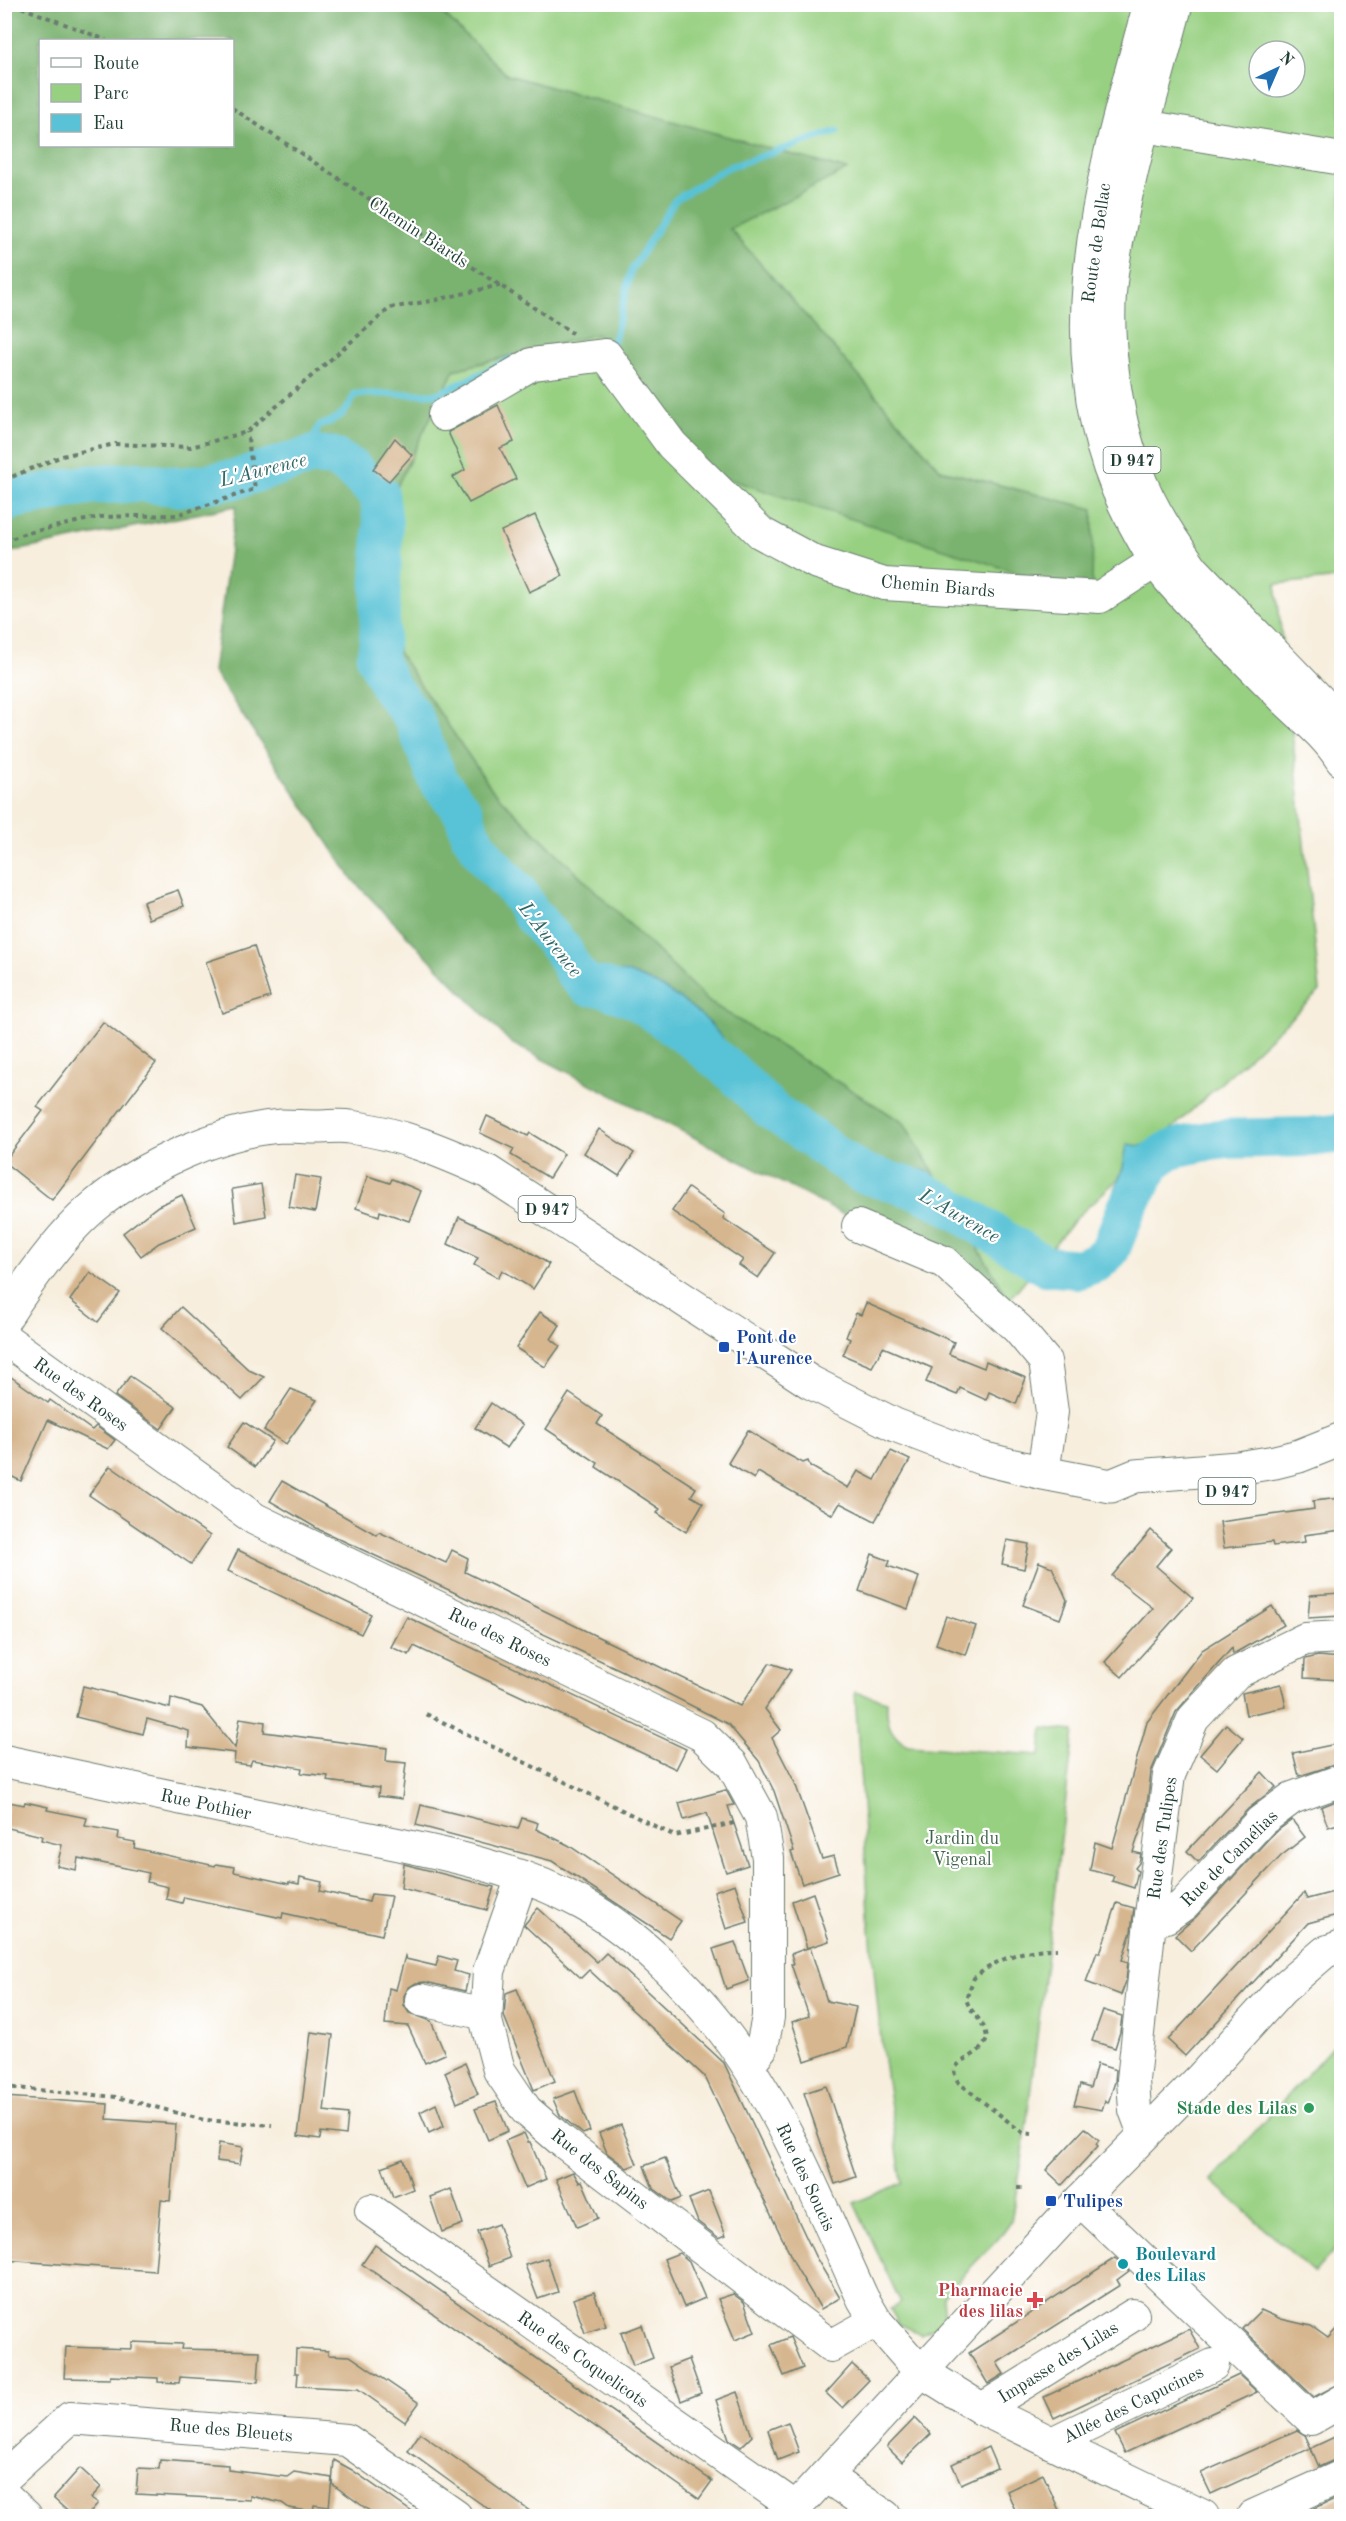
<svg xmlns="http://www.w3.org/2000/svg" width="1346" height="2521" viewBox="0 0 1346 2521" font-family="'Old Standard TT',serif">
<rect width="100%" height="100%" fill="#fff"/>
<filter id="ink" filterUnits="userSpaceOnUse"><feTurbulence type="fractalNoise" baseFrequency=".0167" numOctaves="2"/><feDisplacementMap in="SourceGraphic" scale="12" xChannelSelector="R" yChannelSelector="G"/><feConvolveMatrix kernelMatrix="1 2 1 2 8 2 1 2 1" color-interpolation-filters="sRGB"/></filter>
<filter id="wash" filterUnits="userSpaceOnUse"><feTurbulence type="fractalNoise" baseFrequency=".008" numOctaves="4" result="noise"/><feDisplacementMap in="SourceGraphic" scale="24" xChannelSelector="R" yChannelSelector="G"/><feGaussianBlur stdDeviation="1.35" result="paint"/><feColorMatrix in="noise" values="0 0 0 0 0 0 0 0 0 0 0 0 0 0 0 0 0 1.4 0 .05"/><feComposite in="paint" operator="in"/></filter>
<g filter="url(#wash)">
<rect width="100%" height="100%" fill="#f7eedd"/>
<!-- green -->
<g fill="#98d082" stroke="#5c865b" stroke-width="1.5" fill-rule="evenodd">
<path d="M434,5H1341V578L1276,584L1320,991L1076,1218L1009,1300L904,1123L709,1002L493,791L398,652L394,492L454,370L597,334L713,474L1093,509L941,470L729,228L846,170L507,75ZM1259,51H1295V87H1259Z"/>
<path d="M855,1692L887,1701C886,1722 889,1735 908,1746L1040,1755L1043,1728L1074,1731L1022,2161L1011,2221L999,2238L943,2296L945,2323L921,2334L899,2324L890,2309L901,2303L854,2203L902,2183L881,2040L870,1929Z"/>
<polygon points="1341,2037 1341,2242 1314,2273 1211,2180"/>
</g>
<!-- forest -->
<path fill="#7ab270" stroke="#4c7852" stroke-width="1.5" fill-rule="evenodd" d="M5,5H434L507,75L847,170L730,229L941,470L1093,509L1092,597L713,474L597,334L454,370L394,492L398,652L493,791L709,1002L904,1123L1009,1300L511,1043L353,880L213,671L236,506L5,553ZM40,40H232V146H40Z"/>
<!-- water -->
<polygon fill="#59c2d6" stroke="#3c8085" stroke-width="1.5" points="318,437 332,437 351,449 394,492 396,533 389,593 389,645 392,665 408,692 425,713 443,770 467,798 477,825 530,891 548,922 569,945 586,969 630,973 658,985 685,1002 708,1021 743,1063 760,1075 781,1100 784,1100 853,1150 878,1163 927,1171 967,1203 1049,1257 1072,1258 1092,1250 1102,1241 1105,1218 1123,1167 1127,1144 1141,1146 1163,1135 1241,1126 1272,1127 1341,1120 1341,1133 1310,1137 1218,1139 1183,1146 1164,1153 1152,1163 1127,1208 1110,1250 1097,1262 1079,1269 1045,1266 950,1206 919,1190 861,1173 770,1109 732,1072 697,1043 637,1001 603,987 588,986 574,972 562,949 531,914 519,894 487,859 470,834 464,813 439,782 413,718 391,688 376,658 379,643 383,524 379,495 351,468 333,457 313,456 236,479 181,487 139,482 87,485 13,499 5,498 5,493 22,487 93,472 124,471 137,467 183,476 204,471 214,472 225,466 247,461 250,465"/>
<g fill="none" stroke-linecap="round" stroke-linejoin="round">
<!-- stream -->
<g stroke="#59c2d6" stroke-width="7">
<polyline points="612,341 614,341 631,271 675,200 726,168 837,131"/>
<path d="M315,435L319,426C340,419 346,414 355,394H438L512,359"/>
</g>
<!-- river -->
<polyline stroke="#59c2d6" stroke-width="40" points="4,504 13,499 87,485 139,482 181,487 236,479 313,455 333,457 351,468 379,494 383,524 379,643 376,658 391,688 413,717 439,782 464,813 470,834 487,859 519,894 531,914 562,949 574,972 588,986 603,987 637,1000 697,1043 732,1072 770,1109 861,1173 919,1190 950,1206 1045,1266 1079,1269 1097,1262 1110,1250 1127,1208 1152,1163 1164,1153 1183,1146 1218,1139 1310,1137 1342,1133"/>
</g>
<g id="blocks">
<!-- building -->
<g fill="#d6b68e">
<polygon points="498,405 514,442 500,448 516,479 469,503 453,477 465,470 448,432"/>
<polygon points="395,438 412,455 389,481 373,469"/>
<polygon points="535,515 563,576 529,592 501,531"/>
<polygon points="178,890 184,906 149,919 143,902"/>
<polygon points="254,946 270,997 222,1013 206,962"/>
<polygon points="103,1022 156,1063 52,1200 4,1162 43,1111 37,1107"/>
<polygon points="487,1116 528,1136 530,1133 564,1154 549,1178 511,1155 514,1149 480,1133"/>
<polygon points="599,1129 634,1153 619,1176 584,1153"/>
<polygon points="295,1175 321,1179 315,1212 289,1207"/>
<polygon points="368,1176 390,1183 392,1179 421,1191 409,1221 380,1211 379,1216 356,1208"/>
<polygon points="261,1184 266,1216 236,1222 232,1189"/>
<polygon points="688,1188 725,1214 723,1218 775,1253 758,1278 739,1265 743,1260 672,1211"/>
<polygon points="182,1195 196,1227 159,1243 141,1256 123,1233 158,1206"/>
<polygon points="459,1217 519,1245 549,1264 533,1289 502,1270 498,1278 474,1265 478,1258 448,1244"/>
<polygon points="90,1272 120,1293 98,1322 70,1300"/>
<polygon points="866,1303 954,1342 949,1354 984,1368 986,1361 1026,1378 1016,1404 989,1392 986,1400 960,1388 957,1395 926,1382 932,1368 883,1347 872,1367 843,1355 850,1339 846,1337 856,1313 861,1315"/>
<polygon points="181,1307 249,1370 264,1377 242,1400 162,1328"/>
<polygon points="540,1312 560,1325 551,1339 560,1346 545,1367 516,1348"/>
<polygon points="4,1372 48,1403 50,1400 92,1430 96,1426 115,1440 108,1449 48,1420 21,1481 4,1473"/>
<polygon points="130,1376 176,1407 161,1429 115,1396"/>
<polygon points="291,1389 317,1400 286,1444 264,1430"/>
<polygon points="569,1393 602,1416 597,1424 696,1488 691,1496 703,1503 686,1532 657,1513 660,1509 596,1467 598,1463 546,1429"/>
<polygon points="491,1403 523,1425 507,1448 475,1428"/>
<polygon points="244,1422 273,1441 255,1467 227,1447"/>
<polygon points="748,1430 779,1450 803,1463 808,1461 810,1466 848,1488 858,1471 875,1480 891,1451 910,1460 875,1521 840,1503 833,1515 758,1472 754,1479 728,1463"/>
<polygon points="110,1466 210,1536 191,1564 89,1495"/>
<polygon points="282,1481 377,1535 379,1532 446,1563 452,1550 468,1558 465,1572 740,1706 770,1663 791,1670 765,1709 781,1730 772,1738 795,1783 822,1859 834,1856 839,1872 802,1884 791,1852 794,1851 774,1791 759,1761 728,1724 623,1671 320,1530 270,1501"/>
<polygon points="1341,1498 1341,1530 1304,1535 1305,1542 1273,1546 1272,1542 1224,1548 1220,1522 1314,1509 1313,1501"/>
<polygon points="1151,1530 1171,1548 1156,1566 1193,1598 1122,1677 1105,1662 1153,1608 1112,1576"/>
<polygon points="1007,1540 1029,1544 1024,1569 1002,1564"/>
<polygon points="238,1550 371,1614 361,1634 228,1571"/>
<polygon points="872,1554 890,1561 888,1566 919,1577 908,1609 859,1591"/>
<polygon points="1039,1562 1052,1567 1067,1600 1060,1619 1023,1605"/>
<polygon points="1341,1593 1341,1616 1308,1618 1310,1595"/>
<polygon points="1272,1606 1284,1625 1233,1654 1232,1648 1176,1712 1151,1772 1146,1814 1133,1852 1141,1854 1139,1863 1135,1868 1138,1871 1134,1888 1112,1881 1114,1876 1090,1870 1095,1842 1112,1848 1147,1722 1202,1650"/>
<polygon points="946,1616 976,1626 966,1655 936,1644"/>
<polygon points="407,1617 686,1749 676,1769 414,1646 409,1655 391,1647"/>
<polygon points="1318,1656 1341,1658 1341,1680 1304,1678 1305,1659"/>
<polygon points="1281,1684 1286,1707 1246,1715 1242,1693"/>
<polygon points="83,1686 170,1708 171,1698 202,1707 235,1748 240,1718 265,1722 264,1732 387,1748 386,1761 406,1763 402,1799 378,1796 379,1788 327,1781 328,1776 301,1773 302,1768 252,1760 250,1765 234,1763 235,1753 188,1747 189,1731 147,1719 143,1734 76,1717"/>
<polygon points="1226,1724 1243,1738 1217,1769 1200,1755"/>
<polygon points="1341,1743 1341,1763 1299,1776 1293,1753"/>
<polygon points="1262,1772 1276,1787 1248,1809 1198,1862 1187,1851"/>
<polygon points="726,1790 734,1805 728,1806 748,1865 726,1872 707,1813 684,1820 679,1803"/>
<polygon points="1341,1799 1341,1823 1328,1827 1321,1807"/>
<polygon points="9,1802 24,1805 25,1802 48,1807 47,1810 87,1818 85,1826 119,1832 118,1839 135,1842 134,1848 215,1866 216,1864 235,1867 234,1872 289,1884 289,1882 299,1884 300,1877 322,1882 320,1891 369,1902 371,1894 391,1896 382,1935 283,1913 282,1918 184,1897 182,1903 166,1899 168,1887 147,1882 149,1873 78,1858 76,1870 57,1866 62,1845 41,1840 42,1836 4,1827"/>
<polygon points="421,1805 518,1829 522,1818 538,1823 536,1829 568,1845 681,1921 669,1938 552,1861 416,1825"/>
<polygon points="1292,1820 1305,1837 1281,1856 1191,1951 1175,1935 1196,1917 1273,1834"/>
<polygon points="404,1864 494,1887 487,1910 401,1888"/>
<polygon points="735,1884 748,1922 726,1929 714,1891"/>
<polygon points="1341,1890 1341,1914 1308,1923 1185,2056 1168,2040 1304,1893 1307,1899"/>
<polygon points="813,1893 829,1941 807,1948 792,1901"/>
<polygon points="1117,1903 1134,1908 1131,1932 1122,1960 1128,1962 1126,1981 1121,1995 1086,1982 1097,1952 1100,1953"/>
<polygon points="538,1908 597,1962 606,1953 724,2063 815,2256 840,2298 821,2309 797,2269 705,2077 589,1970 581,1978 524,1925"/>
<polygon points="735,1942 749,1981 726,1989 713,1949"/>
<polygon points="810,1947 827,2001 856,2007 847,2047 805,2061 792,2022 809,2016 791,1964 794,1964 791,1954"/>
<polygon points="405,1956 406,1959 436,1966 439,1956 457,1961 454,1971 469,1975 465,1991 425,1982 416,1983 408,1988 404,1996 404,2005 409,2013 431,2021 445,2054 425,2063 408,2026 385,2024 389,1988 396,1990"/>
<polygon points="517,1989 555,2081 534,2090 504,2016 506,1993"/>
<polygon points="1103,2010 1122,2016 1120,2032 1115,2048 1092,2041"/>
<polygon points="311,2032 333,2035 324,2111 348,2114 346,2135 321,2132 320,2139 298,2136"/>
<polygon points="465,2063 478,2094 457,2103 445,2072"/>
<polygon points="1097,2064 1116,2070 1115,2082 1108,2103 1105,2101 1102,2110 1074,2105 1080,2085 1090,2088"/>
<polygon points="826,2086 856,2177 835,2184 804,2093"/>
<polygon points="575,2091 590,2131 583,2134 560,2115 553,2099"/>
<polygon points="4,2097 108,2104 107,2119 176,2124 170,2201 161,2200 155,2271 4,2260"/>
<polygon points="496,2102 508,2131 488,2140 475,2109"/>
<polygon points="436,2104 444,2126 429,2133 420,2112"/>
<polygon points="621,2125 637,2164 627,2168 607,2153 599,2133"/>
<polygon points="1085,2128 1099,2140 1096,2144 1098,2146 1062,2185 1046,2170"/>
<polygon points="524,2133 528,2142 530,2142 546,2179 525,2188 505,2141"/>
<polygon points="219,2143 243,2147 240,2164 217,2161"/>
<polygon points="665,2158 681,2198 672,2202 653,2188 644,2166"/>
<polygon points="403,2159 413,2189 393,2197 382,2167"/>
<polygon points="573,2172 579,2182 582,2181 598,2218 577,2227 556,2179"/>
<polygon points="451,2189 463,2224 442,2232 430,2197"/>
<polygon points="709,2191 726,2235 719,2238 698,2222 689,2199"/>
<polygon points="498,2224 510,2258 489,2266 477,2232"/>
<polygon points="375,2245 712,2481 699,2499 362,2264"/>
<polygon points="679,2253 689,2261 705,2298 684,2307 664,2259"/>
<polygon points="547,2258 558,2292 538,2299 525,2265"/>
<polygon points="1115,2258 1129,2271 1117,2280 1120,2285 997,2363 1004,2374 988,2384 969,2353"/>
<polygon points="594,2292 606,2326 585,2333 573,2299"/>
<polygon points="733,2294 744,2302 755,2332 735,2340 718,2299"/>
<polygon points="1261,2310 1281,2319 1311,2326 1328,2338 1341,2324 1341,2383 1314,2397 1242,2329"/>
<polygon points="642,2325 653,2358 633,2366 621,2333"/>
<polygon points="1189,2329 1200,2349 1054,2418 1044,2397"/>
<polygon points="790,2337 803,2368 784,2376 771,2345"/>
<polygon points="132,2342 182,2344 181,2349 260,2351 258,2382 180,2377 179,2383 158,2382 158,2378 110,2376 110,2379 64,2378 66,2347 132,2349"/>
<polygon points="296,2349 328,2351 328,2355 350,2356 419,2403 405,2422 358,2389 297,2386 298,2373 295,2373"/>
<polygon points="689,2359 701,2393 681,2401 669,2367"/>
<polygon points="852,2364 869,2380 842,2408 826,2393"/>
<polygon points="1239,2375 1257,2392 1125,2453 1115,2433"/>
<polygon points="737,2392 752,2436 741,2447 729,2439 716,2400"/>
<polygon points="915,2418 931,2434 902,2462 887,2447"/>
<polygon points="788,2422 799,2452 778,2460 768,2430"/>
<polygon points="1297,2430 1305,2435 1311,2448 1211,2494 1201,2473"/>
<polygon points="420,2433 481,2476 538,2517 500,2517 467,2494 408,2451"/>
<polygon points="1341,2434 1341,2457 1319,2467 1311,2448"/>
<polygon points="988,2447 997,2468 961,2484 952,2464"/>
<polygon points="160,2460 228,2465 228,2470 287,2477 294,2472 332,2478 329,2507 314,2505 313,2512 289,2508 282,2503 250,2496 250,2500 136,2494 138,2468 159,2469"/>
<polygon points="334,2460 352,2470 419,2517 378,2517 332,2484"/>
<polygon points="80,2468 101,2487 91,2498 98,2503 86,2517 74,2517 53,2498"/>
<polygon points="1043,2474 1062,2517 1018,2517 1007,2491"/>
<polygon points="1341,2496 1341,2517 1296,2517"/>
</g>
</g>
</g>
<g filter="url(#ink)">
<use href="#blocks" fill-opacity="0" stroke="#6b7b6f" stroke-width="1.5"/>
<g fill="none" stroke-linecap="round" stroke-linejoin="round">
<!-- minor casing -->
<g stroke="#6b7b6f" stroke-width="34">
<g id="minor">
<polyline points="1137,104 1134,114 1144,126 1342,159"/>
<polyline points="444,415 532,364 606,355 672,445 761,533 815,562 884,584 1100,597 1156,561 1172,562 1179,570"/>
<polyline points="858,1226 944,1262 1018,1329 1045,1361 1052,1412 1043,1473"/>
<polyline points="4,1338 255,1519 702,1735 732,1764 761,1817 768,1858 768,2017 762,2047 748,2065"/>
<path d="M4,1761C114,1784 223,1807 332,1831C416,1848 507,1862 583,1904C636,1933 687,1985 724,2032C785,2112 821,2208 863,2299L876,2321L910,2360L932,2378L982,2409L1203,2516"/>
<polyline points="522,1877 489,1971 486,2021 499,2070 526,2110 562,2141 831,2346 876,2321"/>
<polyline points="1150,1922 1166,1917 1183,1905 1261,1821 1292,1798 1342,1780"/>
<polyline points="421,2000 486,2014"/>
<polyline points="1144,2134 1135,2110 1133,2080 1150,1922 1169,1775 1193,1719 1236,1673 1305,1639 1342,1637"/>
<polyline points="1080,2200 1311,2419 1342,2401"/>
<polyline points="371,2210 782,2498 795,2509"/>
<polyline points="982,2409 1133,2315"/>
<polyline points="1052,2443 1213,2365"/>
<polyline points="825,2476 885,2516"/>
<polyline points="4,2478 70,2418 347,2440 456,2516"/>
<polyline points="4,2495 26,2516"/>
<polyline points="788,2516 1080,2200 1201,2078 1281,1990 1325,1952 1342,1946"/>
<polyline points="1253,2516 1342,2476"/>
</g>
</g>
<!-- major casing -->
<g stroke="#6b7b6f" stroke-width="35">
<g id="major">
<path d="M1150,4C1105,170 1046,349 1129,513C1142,537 1154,561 1172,582C1208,623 1248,661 1286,700C1305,718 1328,737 1342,760"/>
<path d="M1176,4C1153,92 1125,180 1112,270C1103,331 1114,414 1136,471C1149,506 1171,540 1193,570L1342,724"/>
<path d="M4,1319C27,1283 63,1232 96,1205C143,1166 220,1130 282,1126C294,1126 306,1127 318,1127C329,1127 340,1125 350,1127C399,1133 444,1152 488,1172L810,1382L895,1425L981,1458L1043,1473L1111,1486L1135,1476L1238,1468L1275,1462L1299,1456L1342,1439"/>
</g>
</g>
<!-- path -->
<g stroke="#6b7b6f" stroke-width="4" stroke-dasharray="4.5 4.5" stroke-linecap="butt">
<polyline points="13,4 106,40"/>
<polyline points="232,108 572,333"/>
<polyline points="4,480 62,456 115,444 191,447 247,432 390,308 436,300 500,285"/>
<polyline points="4,542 23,534 99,517 177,515 255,489 247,432"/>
<polyline points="426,1714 675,1836 734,1823"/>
<polyline points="4,2087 117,2097 204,2120 272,2125"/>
<path d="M1032,2134L1023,2133L959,2083C942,2059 978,2062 987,2039C986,2021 971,2015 966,1999L974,1978C997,1958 1027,1948 1057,1949"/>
<polyline points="1017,2188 1026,2188"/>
</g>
<!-- minor -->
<use href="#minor" stroke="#fff" stroke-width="32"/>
<!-- major -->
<use href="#major" stroke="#fff" stroke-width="33"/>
</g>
</g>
<!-- markers -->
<g fill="#1a4fb4" stroke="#fff" stroke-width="2">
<rect x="718" y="1341" width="12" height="12" rx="3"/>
<rect x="1045" y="2195" width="12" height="12" rx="3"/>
</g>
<circle fill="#2e9e5b" stroke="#fff" stroke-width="2" cx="1309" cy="2108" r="6"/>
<circle fill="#0f9aa8" stroke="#fff" stroke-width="2" cx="1123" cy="2264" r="6"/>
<path fill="#e0444e" stroke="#fff" stroke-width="2" d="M1032 2291h6v6h6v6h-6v6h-6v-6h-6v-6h6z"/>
<g text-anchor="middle" stroke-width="4.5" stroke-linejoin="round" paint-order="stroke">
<!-- shield labels -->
<g fill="#fff" stroke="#627771" stroke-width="1.5">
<rect x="1103.5" y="447" width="57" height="26" rx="4.5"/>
<rect x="518.5" y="1196" width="57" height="26" rx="4.5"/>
<rect x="1198.5" y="1478" width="57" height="26" rx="4.5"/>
</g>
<g font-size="16" font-weight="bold" fill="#1f3d34">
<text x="1132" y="466">D 947</text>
<text x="547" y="1215">D 947</text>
<text x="1227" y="1497">D 947</text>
</g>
<!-- street labels -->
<g font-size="18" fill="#1f3d34" stroke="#fff">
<text transform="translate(419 232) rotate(33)" y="6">Chemin Biards</text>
<text transform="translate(1096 243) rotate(-82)" y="6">Route de Bellac</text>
<text transform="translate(938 586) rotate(5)" y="6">Chemin Biards</text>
<text transform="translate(81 1394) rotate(36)" y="6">Rue des Roses</text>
<text transform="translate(500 1637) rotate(26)" y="6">Rue des Roses</text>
<text transform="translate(206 1804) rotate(12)" y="6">Rue Pothier</text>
<text transform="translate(1162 1838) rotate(-82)" y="6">Rue des Tulipes</text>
<text transform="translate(1229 1858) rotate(-45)" y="6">Rue de Camélias</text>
<text transform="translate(600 2169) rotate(38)" y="6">Rue des Sapins</text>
<text transform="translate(806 2177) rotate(65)" y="6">Rue des Soucis</text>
<text transform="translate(583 2359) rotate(35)" y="6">Rue des Coquelicots</text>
<text transform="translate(1058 2362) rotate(-32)" y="6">Impasse des Lilas</text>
<text transform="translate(1133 2404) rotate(-26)" y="6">Allée des Capucines</text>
<text transform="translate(231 2430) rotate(5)" y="6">Rue des Bleuets</text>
</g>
<!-- transit labels -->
<g font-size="18" font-weight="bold" fill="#164399" stroke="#fff" text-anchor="start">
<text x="736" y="1343">Pont de<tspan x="736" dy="21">l'Aurence</tspan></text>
<text x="1063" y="2207">Tulipes</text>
</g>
<!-- park labels -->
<g font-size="18" fill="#3d6248" stroke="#fff">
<text x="962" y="1844">Jardin du<tspan x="962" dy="21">Vigenal</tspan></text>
</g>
<!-- leisure labels -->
<g font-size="18" font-weight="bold" fill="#27864d" stroke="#fff" text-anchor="end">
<text x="1297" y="2114">Stade des Lilas</text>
</g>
<!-- culture labels -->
<g font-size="18" font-weight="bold" fill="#0d838f" stroke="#fff" text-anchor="start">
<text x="1135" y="2260">Boulevard<tspan x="1135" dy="21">des Lilas</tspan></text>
</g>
<!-- health labels -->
<g font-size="18" font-weight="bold" fill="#be3a42" stroke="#fff" text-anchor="end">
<text x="1023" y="2296">Pharmacie<tspan x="1023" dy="21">des lilas</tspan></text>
</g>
<!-- water labels -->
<g font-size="20" font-style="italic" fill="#306565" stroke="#fff">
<text transform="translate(263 469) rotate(-14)" y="7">L'Aurence</text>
<text transform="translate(551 939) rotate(52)" y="7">L'Aurence</text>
<text transform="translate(960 1215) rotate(30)" y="7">L'Aurence</text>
</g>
</g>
<!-- margin -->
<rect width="1346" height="2521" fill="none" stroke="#fff" stroke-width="24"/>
<!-- legend -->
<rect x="39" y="39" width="195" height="108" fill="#ffffff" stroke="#a5b1ae" stroke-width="1.5"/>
<rect x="51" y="58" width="30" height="9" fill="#ffffff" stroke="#a5b1ae" stroke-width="1.5"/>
<text x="93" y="69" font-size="18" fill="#1f3d34">Route</text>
<rect x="51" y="84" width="30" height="18" fill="#98d082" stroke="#a5b1ae" stroke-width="1.5"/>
<text x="93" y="99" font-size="18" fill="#1f3d34">Parc</text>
<rect x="51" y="114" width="30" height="18" fill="#59c2d6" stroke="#a5b1ae" stroke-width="1.5"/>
<text x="93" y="129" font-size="18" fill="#1f3d34">Eau</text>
<!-- north arrow -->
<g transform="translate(1277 69) rotate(44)"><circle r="28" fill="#ffffff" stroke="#a5b1ae" stroke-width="1.5"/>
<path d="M0-4.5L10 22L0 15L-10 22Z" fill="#1f6fb2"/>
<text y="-9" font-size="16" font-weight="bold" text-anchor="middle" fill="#1f3d34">N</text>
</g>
</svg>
